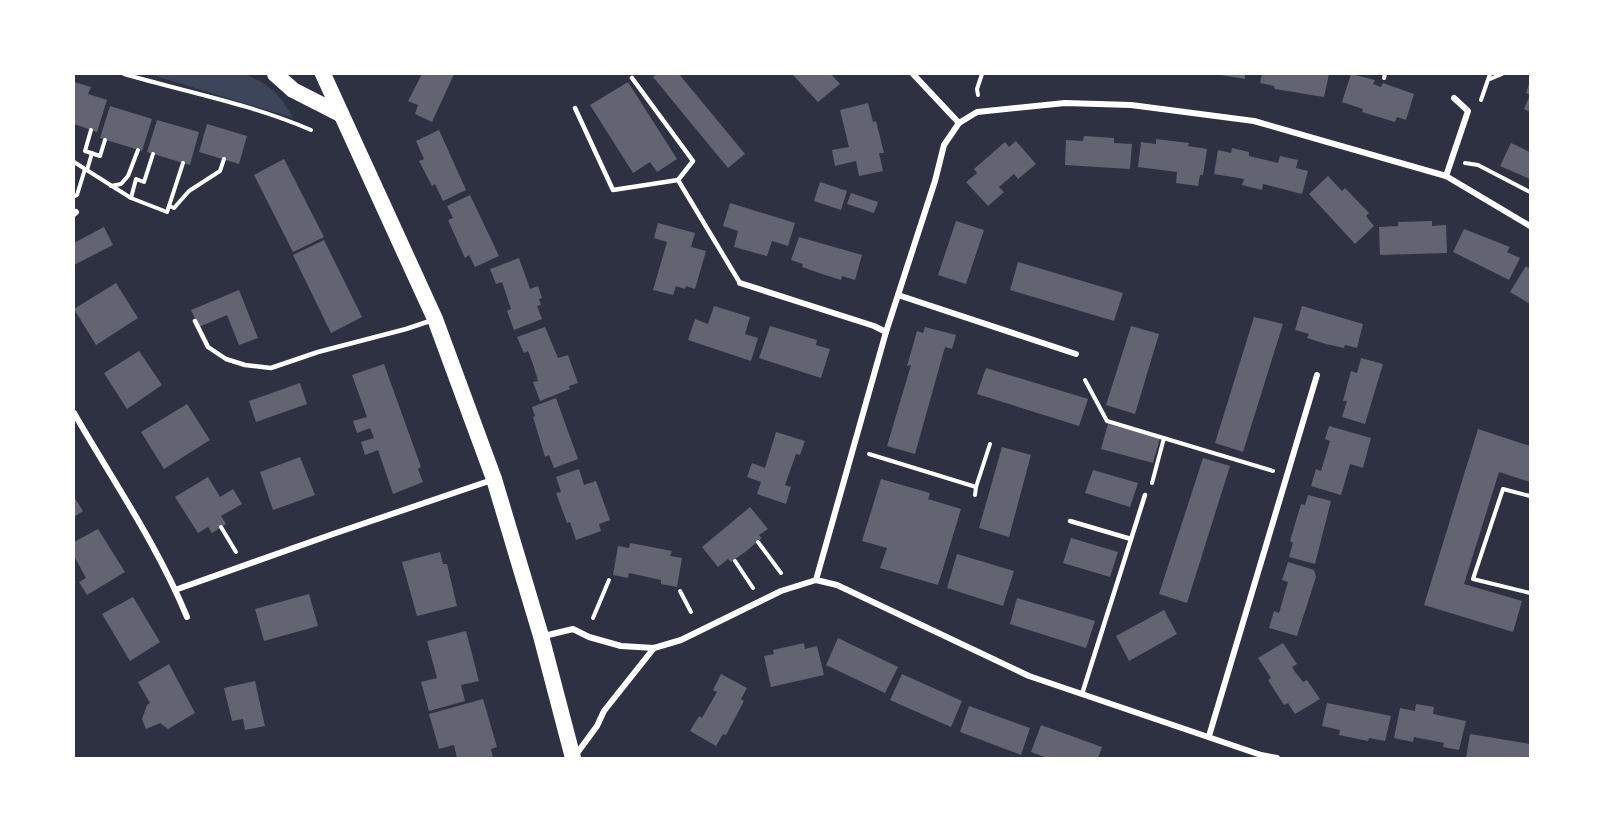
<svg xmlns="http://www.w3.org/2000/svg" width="1604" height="832" font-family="Overpass,sans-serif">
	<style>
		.green { fill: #3c4559 }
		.building { fill: #626471 }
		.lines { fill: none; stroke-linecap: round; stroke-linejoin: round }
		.path { stroke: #fff; stroke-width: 4 }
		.service { stroke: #fff; stroke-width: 4.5 }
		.minor { stroke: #fff; stroke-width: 6 }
		.trunk { stroke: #fff; stroke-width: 16 }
	</style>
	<rect width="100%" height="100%" fill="#2d3142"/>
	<path class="green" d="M149 74H245C271 86 279 93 293 118Z"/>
	<g class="building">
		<path d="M422 74H454L432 122 415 114 418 105 408 101Z"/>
		<path d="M657 74H679L745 154 728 168 653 77Z"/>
		<path d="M792 74H831L840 84 818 102Z"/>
		<path d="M1215 74H1245V79Z"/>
		<path d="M1262 74H1329L1324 97 1275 89 1274 86 1260 83Z"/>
		<path d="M1351 74 1375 80 1373 84 1381 87 1383 83 1414 94 1406 120 1397 117 1395 122 1362 112 1363 109 1342 102Z"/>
		<path d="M1530 81V112L1524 109 1530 95 1526 93Z"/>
		<path d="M74 82 91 87 88 94 107 100 97 132 74 124Z"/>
		<path d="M628 82 677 159 657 172 650 162 633 173 590 105Z"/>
		<path d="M868 103 873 122 876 121 884 153H879L883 171 859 176 856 161 835 166 832 150 849 147 840 110Z"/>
		<path d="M110 106 152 119 142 151 100 138Z"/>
		<path d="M157 120 199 132 190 165 147 152Z"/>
		<path d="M207 124 247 136 239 164 199 152Z"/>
		<path d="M439 130 466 190 443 201 435 184 432 186 419 161 424 159 416 141Z"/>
		<path d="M1084 136 1114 138V143L1132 144 1130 169 1065 165 1066 140 1083 141Z"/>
		<path d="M1156 139 1189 143 1188 146 1207 149 1203 175H1200L1198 186 1176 183 1177 172 1138 167 1141 142 1156 144Z"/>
		<path d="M1016 141 1036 164 1018 179 1014 174 999 187 1004 192 988 206 966 182 977 173 974 169 1005 142 1009 147Z"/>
		<path d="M1511 143 1530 152V179L1500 166Z"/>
		<path d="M1232 148 1249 152V156L1278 163 1280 156 1298 160 1296 168 1308 171 1302 194 1263 184 1262 190 1242 185 1244 179 1214 174 1218 150 1231 153Z"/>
		<path d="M284 159 324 237 293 252 254 175Z"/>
		<path d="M1328 176 1342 191 1345 188 1369 213 1366 216 1374 226 1355 244 1309 194Z"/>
		<path d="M820 182 847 191 841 210 814 201Z"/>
		<path d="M851 193 878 202 874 213 847 204Z"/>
		<path d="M470 195 499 256 475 267 469 255 465 258 448 220 453 218 447 206Z"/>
		<path d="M730 203 795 223 788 246 772 241 767 256 734 247 738 231 723 226Z"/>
		<path d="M956 221 984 230 966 284 938 275Z"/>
		<path d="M1432 221V226L1446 225 1447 253 1380 255 1379 227 1398 226V222Z"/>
		<path d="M658 223 695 233 691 247 706 251 695 289 686 286 685 289 676 286 673 295 653 290 667 242 654 238Z"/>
		<path d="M104 227 113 245 74 265V243Z"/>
		<path d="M1464 229 1510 247 1507 252 1520 258 1509 280 1453 252Z"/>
		<path d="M799 237 862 255 855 280 842 276 841 280 822 274 802 267 803 264 791 260Z"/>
		<path d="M324 240 362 317 331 333 293 255Z"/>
		<path d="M519 258 530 289 538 286 542 298 539 299 541 305 537 306 542 319 514 330 507 311 511 309 502 282 496 284 490 269Z"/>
		<path d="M1018 262 1123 293 1114 321 1010 290Z"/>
		<path d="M1526 266 1530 269V304L1510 292Z"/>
		<path d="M116 283 138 318 96 345 74 309Z"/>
		<path d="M239 290 258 338 239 345 227 315 199 327 191 310Z"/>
		<path d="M714 306 750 317 745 334 758 338 751 361 688 340 695 319 708 324Z"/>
		<path d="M1302 306 1363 324 1357 348 1345 345 1344 348 1326 344 1307 338 1309 334 1295 330Z"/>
		<path d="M1254 317 1283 324 1243 452 1215 443Z"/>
		<path d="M770 326 817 340 816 345 830 349 821 378 759 358Z"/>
		<path d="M1131 326 1159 334 1135 414 1106 405Z"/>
		<path d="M545 327 558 358 568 355 578 383 569 386 570 389 540 401 533 382 538 381 533 364 528 351 524 353 517 337Z"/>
		<path d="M925 327 956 335 952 349 945 347 915 454 887 446 911 365 907 366 917 331 923 333Z"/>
		<path d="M139 351 162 385 127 409 104 373Z"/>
		<path d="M1361 358 1383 364 1365 424 1342 417 1347 401H1343L1351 371 1357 373Z"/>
		<path d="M384 364 421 467 418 469 423 482 393 494 378 450 365 455 361 442 374 438 370 428 357 433 353 421 367 417 352 375Z"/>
		<path d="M986 368 1088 399 1079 426 977 394Z"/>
		<path d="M300 383 307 404 256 422 249 401Z"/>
		<path d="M556 398 578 459 554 468 549 455 545 457 533 417 535 416 532 407Z"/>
		<path d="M187 404 210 440 164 469 141 432Z"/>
		<path d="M1108 424 1160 438 1153 463 1101 449Z"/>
		<path d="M1329 426 1371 438 1363 468 1350 464 1341 495 1311 486 1316 469 1321 471 1330 441 1325 439Z"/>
		<path d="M1478 429 1530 446V482L1499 472 1464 584 1522 601 1513 632 1424 605Z"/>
		<path d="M776 432 805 441 800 455 796 454 785 485 791 487 786 504 757 494 761 482 747 477 752 463 765 468Z"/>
		<path d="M1002 447 1031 455 1009 537 979 528Z"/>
		<path d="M300 457 315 495 273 510 260 472Z"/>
		<path d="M1203 458 1230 466 1187 603 1159 594Z"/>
		<path d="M579 469 584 485 596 481 610 520 599 524 601 531 576 540 570 522 567 523 556 493 561 492 556 477Z"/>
		<path d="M1093 470 1138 483 1130 507 1085 493Z"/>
		<path d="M208 477 220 497 233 489 242 504 221 516 226 524 212 533 208 527 198 533 175 497Z"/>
		<path d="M881 479 930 493 928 499 961 509 938 585 880 568 887 548 862 541Z"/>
		<path d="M1308 495 1331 501 1315 564 1289 557 1293 543 1290 541 1301 504 1305 505Z"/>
		<path d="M74 497 83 511 74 517Z"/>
		<path d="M750 507 768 529 759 535 762 538 745 552 731 562 728 559 718 567 702 547Z"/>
		<path d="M98 529 125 572 87 595 79 582 86 578 74 556V542Z"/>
		<path d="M1071 538 1118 552 1110 577 1063 563Z"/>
		<path d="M630 543 672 551 670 556 682 558 677 587 661 584V580L629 573 628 578 613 575 618 546 629 548Z"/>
		<path d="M440 552 443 564H447L457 606 417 616 402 562Z"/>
		<path d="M957 554 1014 571 1003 606 947 588Z"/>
		<path d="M1288 562 1314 570 1316 577 1297 636 1269 628 1274 611 1279 613 1288 582 1282 580Z"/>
		<path d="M309 594 318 626 264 641 255 609Z"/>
		<path d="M133 597 160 642 130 661 102 614Z"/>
		<path d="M1017 598 1095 621 1086 648 1010 624Z"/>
		<path d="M1164 610 1177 634 1129 661 1116 636Z"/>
		<path d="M466 631 479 681 461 685 465 701 429 711 421 682 437 678 427 641Z"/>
		<path d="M838 638 898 667 885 693 826 665Z"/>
		<path d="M804 643 805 649 817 646 824 675 771 687 764 656 774 654 773 650Z"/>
		<path d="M1283 643 1297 664 1292 667 1296 673 1303 682 1307 680 1320 699 1295 714 1288 703 1284 705 1268 680 1271 678 1258 658Z"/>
		<path d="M169 664 195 713 168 729 160 723 146 729 142 719 147 705 150 703 138 682Z"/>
		<path d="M721 674 747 688 741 699 744 701 734 720 726 735 723 734 716 746 690 731 699 716 702 718 717 692 713 690Z"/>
		<path d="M902 674 962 701 951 727 890 700Z"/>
		<path d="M255 681 265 726 245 730 243 719 232 721 224 688Z"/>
		<path d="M483 699 497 747 491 749 493 758H457L454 745 439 749 429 714Z"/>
		<path d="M1327 703 1391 716 1385 741 1369 738 1368 741 1339 735 1340 730 1322 726Z"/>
		<path d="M1416 704 1434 707 1433 714 1466 721 1459 750 1443 747 1444 743 1414 737 1413 742 1394 738 1400 708 1415 711Z"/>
		<path d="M969 706 1030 728 1021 755 960 732Z"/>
		<path d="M1041 725 1102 747 1098 758H1047L1031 752Z"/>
		<path d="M1470 734 1530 744V758H1466Z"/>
	</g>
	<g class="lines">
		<g class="path">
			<path d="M124 74C186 92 251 104 311 130"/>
			<path d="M1384 78 1385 74"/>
			<path d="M1490 79 1502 74"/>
			<path d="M978 95 977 89 982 74"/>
			<path d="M1481 100 1490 74"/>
			<path d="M91 130 85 151 100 156 105 140"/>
			<path d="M74 162 131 198 167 212 169 206 174 208 189 191 220 171 224 159"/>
			<path d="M1465 163 1478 165 1530 192"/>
			<path d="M87 170 92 153"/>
			<path d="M111 186 121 184 128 176 138 150"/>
			<path d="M75 196 77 195 85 169"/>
			<path d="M131 198 136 179 144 182 153 154"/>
			<path d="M169 206 183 163"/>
			<path d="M1085 380 1107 421 1273 471"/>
			<path d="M869 454 976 487 990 444"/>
			<path d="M1152 483 1164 438"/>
			<path d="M975 495 976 487"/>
			<path d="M1530 496 1503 489 1473 579 1530 593"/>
			<path d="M221 527 236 552"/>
			<path d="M758 542 781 573"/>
			<path d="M735 561 753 588"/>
			<path d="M680 591 691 612"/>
			<path d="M593 618 609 580"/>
		</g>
		<g class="service">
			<path d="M632 78 693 161 678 180 740 283"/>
			<path d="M575 108 613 190 678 180"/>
			<path d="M195 321 208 347 226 359 245 365 271 368 318 352 406 329 433 320"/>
			<path d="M1070 521 1131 539"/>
			<path d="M1082 694 1145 495"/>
		</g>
		<g class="minor">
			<path d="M913 74 959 123"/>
			<path d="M1446 176 1468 111 1454 98"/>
			<path d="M74 214 76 212"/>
			<path d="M740 283 874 326 886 332"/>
			<path d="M898 295 1076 354"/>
			<path d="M74 413C113 481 157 544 187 617"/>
			<path d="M816 580 886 332 935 181 944 145 959 123 977 112 1065 103 1131 105 1254 121 1446 176 1530 226"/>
			<path d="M175 590 333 534 492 480"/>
			<path d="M544 636 573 629 589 637 621 646 654 648 681 640 781 591 816 580 837 585 1029 676 1261 755 1277 758"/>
			<path d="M1209 736 1317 375"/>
			<path d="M575 756 597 726 604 711 654 648"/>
		</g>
		<g class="trunk">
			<path d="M275 74 293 90 340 114"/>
			<path d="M323 74 435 319 494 479 541 636 573 758"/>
		</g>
	</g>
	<rect width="1604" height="832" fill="none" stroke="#ffffff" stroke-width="150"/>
</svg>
